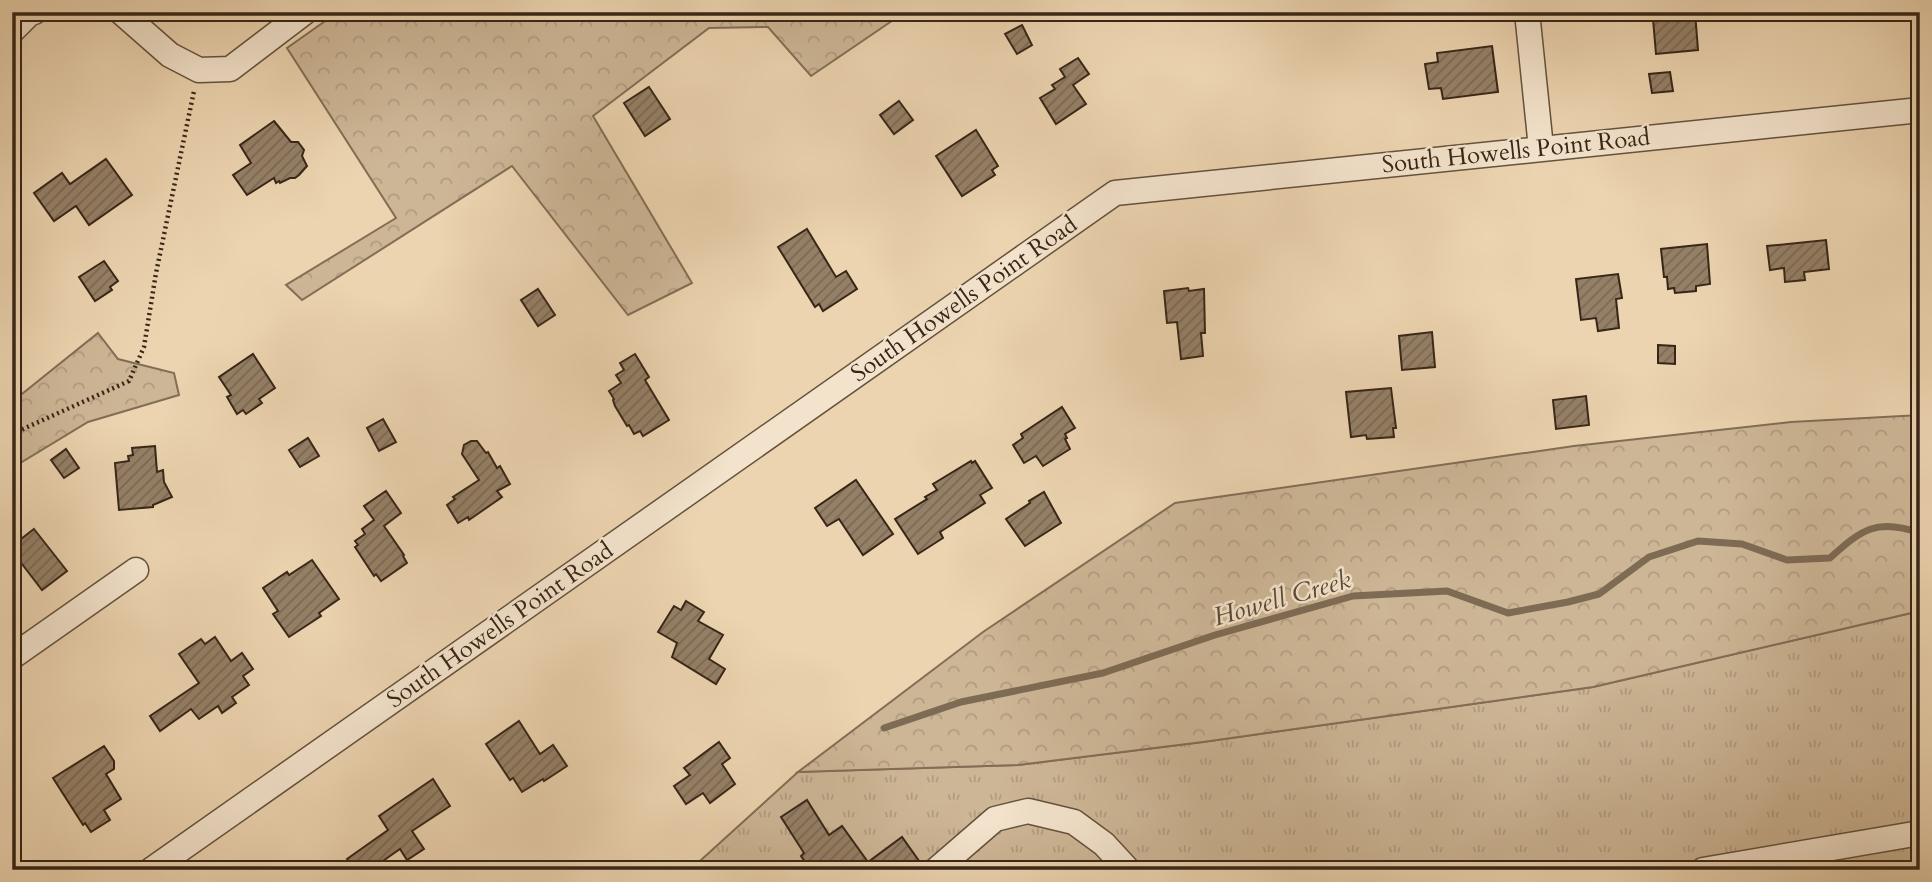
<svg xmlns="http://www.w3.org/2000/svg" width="1932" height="882" font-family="Cardo,serif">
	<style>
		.grass { fill: url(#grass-tufts); stroke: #826e56; stroke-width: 2 }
		.forest { fill: url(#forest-crowns); stroke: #826e56; stroke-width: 2 }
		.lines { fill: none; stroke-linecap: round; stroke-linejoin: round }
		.stream { stroke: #7e6b54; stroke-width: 7 }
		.building { fill: url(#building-hatch); stroke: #372617; stroke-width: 2 }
		.minor-casing { stroke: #64523d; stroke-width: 27 }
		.path { stroke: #372617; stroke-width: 4.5; stroke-dasharray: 2 3.5; stroke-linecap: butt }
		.minor { stroke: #f3e3cc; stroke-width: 24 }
		.labels { text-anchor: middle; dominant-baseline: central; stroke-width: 5; stroke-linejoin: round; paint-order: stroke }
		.street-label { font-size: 24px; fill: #372617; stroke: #f3e3cc }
		.water-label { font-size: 26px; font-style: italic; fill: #5b4835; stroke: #f3e3cc }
	</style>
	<defs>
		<pattern id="grass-tufts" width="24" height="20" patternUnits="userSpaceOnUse" patternTransform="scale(1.75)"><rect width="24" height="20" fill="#cdb696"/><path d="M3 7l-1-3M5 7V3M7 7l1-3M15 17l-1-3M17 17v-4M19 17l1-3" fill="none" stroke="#b19c81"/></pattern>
		<pattern id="forest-crowns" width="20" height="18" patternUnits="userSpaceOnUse" patternTransform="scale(1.75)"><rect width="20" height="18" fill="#cdb696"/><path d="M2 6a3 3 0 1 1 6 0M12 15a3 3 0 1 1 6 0" fill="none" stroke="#b19c81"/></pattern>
		<pattern id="building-hatch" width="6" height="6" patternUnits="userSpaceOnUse" patternTransform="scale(1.75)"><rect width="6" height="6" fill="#958067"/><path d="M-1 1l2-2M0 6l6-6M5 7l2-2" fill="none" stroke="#7a6954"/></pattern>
	</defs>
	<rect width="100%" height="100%" fill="#ecd4b0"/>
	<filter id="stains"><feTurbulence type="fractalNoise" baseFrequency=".00286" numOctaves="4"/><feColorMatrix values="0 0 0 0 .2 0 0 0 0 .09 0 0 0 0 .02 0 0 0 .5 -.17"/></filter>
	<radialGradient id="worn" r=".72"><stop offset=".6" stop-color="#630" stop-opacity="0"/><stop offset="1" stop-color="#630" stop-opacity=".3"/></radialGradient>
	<path class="grass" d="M1920 611V870H690L798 772 1018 765 1203 742 1593 687Z"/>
	<g class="forest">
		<path d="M338 12H905L811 76 768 27 709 28 593 116 692 283 628 315 512 166 302 300 286 285 396 218 287 48Z"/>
		<path d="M98 333 118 359 174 373 179 395 88 422 12 468V402Z"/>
		<path d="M1920 415V611L1593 687 1203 742 1018 765 798 772 983 632 1175 503 1574 446 1791 422Z"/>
	</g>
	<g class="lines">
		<path class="stream" d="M884 728 961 702 1103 673 1215 635 1353 596 1447 591 1508 613 1568 602 1599 594 1649 557 1698 541 1742 544 1787 560 1830 558C1862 529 1877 518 1920 533"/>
	</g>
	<g class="building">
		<path d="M1665 12H1695L1698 50 1656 54 1653 19 1665 18Z"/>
		<path d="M1022 25 1032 45 1017 54 1005 34Z"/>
		<path d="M1492 46 1498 92 1443 99 1441 88 1429 89 1425 64 1438 62 1437 53Z"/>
		<path d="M1078 58 1089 74 1073 85 1086 104 1056 124 1040 98 1055 89 1052 85 1065 77 1060 69Z"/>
		<path d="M1670 72 1673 91 1652 93 1649 74Z"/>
		<path d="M649 87 670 119 645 136 624 103Z"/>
		<path d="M899 101 913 120 894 134 880 115Z"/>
		<path d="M274 121 291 142H298L304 150 302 156 307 166 299 175 295 178H290L280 183 279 181 276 183 274 178 247 195 233 175 251 163 240 145Z"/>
		<path d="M976 130 998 166 992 170 995 175 962 196 936 156Z"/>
		<path d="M106 159 132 195 89 225 76 206 54 221 34 193 62 173 70 184Z"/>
		<path d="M807 229 836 277 846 271 857 289 823 311 819 304 815 307 778 247Z"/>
		<path d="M1826 240 1829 269 1804 272 1805 280 1785 282 1784 268 1770 270 1767 246Z"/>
		<path d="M1707 244 1710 284 1696 286V291L1675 293 1674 288 1668 289 1667 277H1664L1661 249Z"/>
		<path d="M104 261 118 281 110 287 112 290 95 301 79 277Z"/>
		<path d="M1618 274 1622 298 1616 299 1619 328 1598 331 1596 318 1581 320 1576 279Z"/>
		<path d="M1188 288 1189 291 1204 289 1205 333H1201L1203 356 1181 359 1177 322 1167 323 1164 291Z"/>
		<path d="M538 289 555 315 538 326 521 300Z"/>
		<path d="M1432 332 1435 367 1402 370 1399 336Z"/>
		<path d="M1658 345 1675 346V364L1658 363Z"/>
		<path d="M253 354 275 388 259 399 262 403 246 414 243 410 237 414 227 397 231 395 219 377Z"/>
		<path d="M635 354 649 377 645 380 669 420 643 436 640 431 634 434 629 425 627 426 615 406 613 400 614 399 609 391 621 383 616 375 624 370 620 363Z"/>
		<path d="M1391 388 1396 428H1393L1394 437 1367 439 1366 435 1351 437 1346 392Z"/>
		<path d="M1586 396 1589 425 1556 429 1553 400Z"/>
		<path d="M1062 407 1075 428 1065 434 1067 438 1065 439 1070 449 1043 466 1036 456 1024 463 1013 445 1023 438 1021 434Z"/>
		<path d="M383 419 396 442 379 451 367 428Z"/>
		<path d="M308 438 319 456 300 467 289 450Z"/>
		<path d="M471 441H477L486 453 488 452 497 468 500 466 510 484 497 491 502 497 469 520 468 517 458 523 447 505 455 499 453 497 479 480 462 454 464 445Z"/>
		<path d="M155 446 157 472 163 470 164 482 172 497 153 505V507L119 510 115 463 129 461 128 456 133 455 132 448Z"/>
		<path d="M66 449 79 468 64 478 51 460Z"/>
		<path d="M971 461 972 463 975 461 992 488 980 495 985 503 940 532 943 538 918 554 895 519 927 499 925 497 937 490 933 484Z"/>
		<path d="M856 480 893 534 863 555 839 519 827 526 815 508Z"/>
		<path d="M386 491 401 513 384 526 404 555 403 556 407 563 381 581 376 574 374 576 355 547 358 545 355 541 365 534 362 529 374 520 364 506Z"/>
		<path d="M1044 492 1061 523 1025 546 1006 519 1030 503 1029 501Z"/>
		<path d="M34 529 67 571 42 590 12 551V546Z"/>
		<path d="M312 560 339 599 319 613 321 616 289 637 273 614 278 611 263 588 287 572 289 575Z"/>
		<path d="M686 601 704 612 698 621 723 635 709 659 725 669 716 684 672 657 677 643 658 632 674 606 681 610Z"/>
		<path d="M215 637 231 661 242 653 253 669 243 676 249 685 232 697 236 703 222 713 218 706 199 719 191 709 160 731 150 716 199 683 179 654 201 639 205 644Z"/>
		<path d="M519 721 540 754 553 745 567 766 544 781 543 779 522 792 513 778 510 780 486 744Z"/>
		<path d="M719 742 730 758 722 764 735 784 710 803 703 793 686 804 674 786 690 775 684 768Z"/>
		<path d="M104 746 114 761V769L106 774 121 799 104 810 110 820 91 832 85 823 83 825 53 778Z"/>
		<path d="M433 779 450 806 412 831 424 849 407 860 400 849 370 870H355L347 859 388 830 379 816Z"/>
		<path d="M807 800 829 835 842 826 868 862 902 837 922 865V870H811L801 856 804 853 781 817Z"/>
	</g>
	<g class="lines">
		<defs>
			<g id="minor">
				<path d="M121 12 170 55 199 70 230 69 305 12"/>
				<path d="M1527 12 1541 148"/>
				<path d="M12 31 30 13 34 12"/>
				<path d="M12 657 136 570"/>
				<path d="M151 870 1115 193 1920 110"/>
				<path d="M936 870 995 819 1028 811 1074 822 1104 844 1128 870"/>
				<path d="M1703 870 1920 833"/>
			</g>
		</defs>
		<use href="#minor" class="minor-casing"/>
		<path class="path" d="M12 434 129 381 144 347 156 273 194 91"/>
		<use href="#minor" class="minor"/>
	</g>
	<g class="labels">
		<g class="street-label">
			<text transform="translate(1516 151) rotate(-6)">South Howells Point Road</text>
			<text transform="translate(964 299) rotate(-35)">South Howells Point Road</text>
			<text transform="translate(500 625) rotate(-35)">South Howells Point Road</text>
		</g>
		<g class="water-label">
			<text transform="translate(1282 598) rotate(-16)">Howell Creek</text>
		</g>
	</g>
	<rect width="1932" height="882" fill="none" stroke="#ecd4b0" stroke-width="42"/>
	<rect x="14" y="14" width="1904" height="854" fill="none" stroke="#372617" stroke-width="3.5"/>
	<rect x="21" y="21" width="1890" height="840" fill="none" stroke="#372617" stroke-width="2"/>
	<rect width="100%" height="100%" filter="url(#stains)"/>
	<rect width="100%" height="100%" fill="url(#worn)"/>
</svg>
